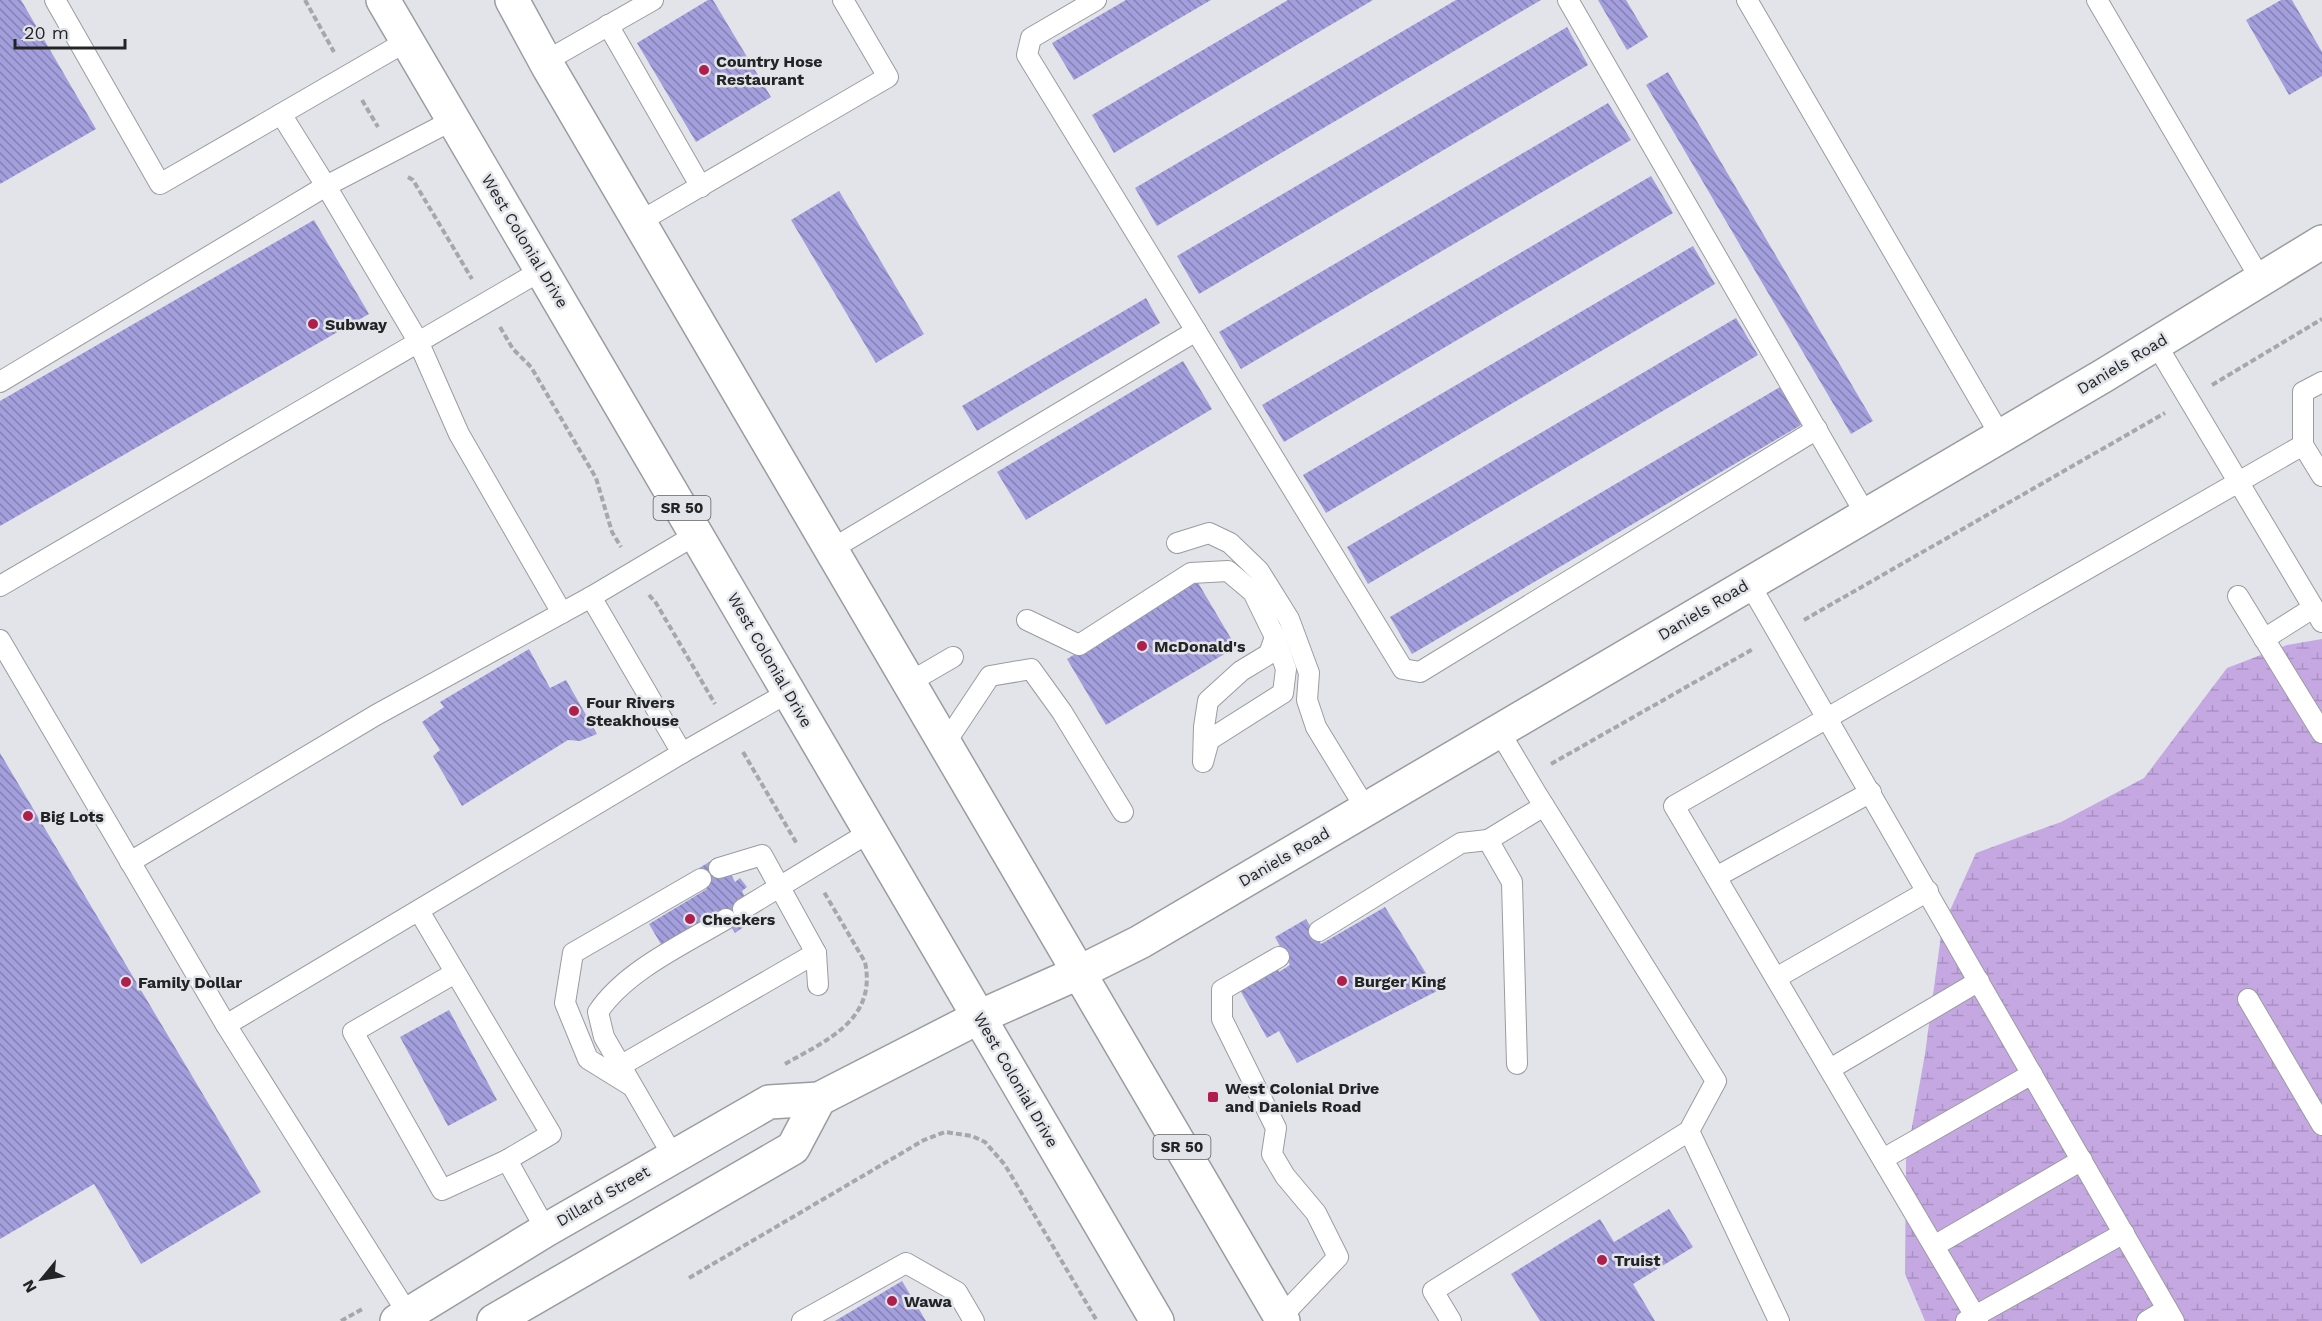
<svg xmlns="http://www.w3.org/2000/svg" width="2322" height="1321" font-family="'Work Sans',sans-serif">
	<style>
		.wetland { fill: url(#wetland-marsh) }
		.building { fill: url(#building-back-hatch) }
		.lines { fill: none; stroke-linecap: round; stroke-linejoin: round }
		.service-casing { stroke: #9a9ca0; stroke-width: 22 }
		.primary-casing { stroke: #9a9ca0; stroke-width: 36 }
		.trunk-casing { stroke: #9a9ca0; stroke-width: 36 }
		.path { stroke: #a5a7ab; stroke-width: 4; stroke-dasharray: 6 3; stroke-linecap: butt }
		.service { stroke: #fff; stroke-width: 20 }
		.primary { stroke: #fff; stroke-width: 33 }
		.trunk { stroke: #fff; stroke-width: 33 }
		.poi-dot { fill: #b01e4e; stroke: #e2e4e9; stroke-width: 2 }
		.labels { text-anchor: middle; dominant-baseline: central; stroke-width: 5; stroke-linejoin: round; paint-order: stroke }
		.shield { fill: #e2e4e9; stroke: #5c5e60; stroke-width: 1.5 }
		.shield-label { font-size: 15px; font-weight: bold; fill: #232426 }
		.poi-label { font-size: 16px; font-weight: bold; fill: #232426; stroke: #e2e4e9; text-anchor: start }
		.street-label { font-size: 16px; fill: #232426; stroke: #e2e4e9 }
	</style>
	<defs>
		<pattern id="wetland-marsh" width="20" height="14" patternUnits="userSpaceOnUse" patternTransform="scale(1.5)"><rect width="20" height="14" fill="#c5a8e2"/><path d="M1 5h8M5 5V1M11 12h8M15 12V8" fill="none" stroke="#a990c2"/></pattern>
		<pattern id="building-back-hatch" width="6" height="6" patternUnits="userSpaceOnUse" patternTransform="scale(1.5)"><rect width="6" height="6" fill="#a39fdd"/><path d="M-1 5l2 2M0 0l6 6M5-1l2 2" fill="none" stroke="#8481b3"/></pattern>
	</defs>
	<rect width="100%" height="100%" fill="#e2e4e9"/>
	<path class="wetland" d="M2322 639V1321H1925L1905 1274 1906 1160 1925 1054 1942 928 1976 853 2061 822 2144 778 2227 668 2287 645Z"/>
	<g class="building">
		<path d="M0 0H21L96 129 0 184Z"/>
		<path d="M708 0H713L771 97 696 142 637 43Z"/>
		<path d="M1126 0H1211L1074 80 1052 43Z"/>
		<path d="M1288 0H1373L1114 153 1092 115Z"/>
		<path d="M1456 0H1541L1157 226 1135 188Z"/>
		<path d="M1598 0H1626L1648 37 1627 50Z"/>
		<path d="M2281 0H2292L2322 52V76L2289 95 2246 20Z"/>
		<path d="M1567 27 1588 65 1199 294 1177 256Z"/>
		<path d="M1668 72 1873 421 1851 434 1646 85Z"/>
		<path d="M1608 103 1631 140 1241 369 1219 332Z"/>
		<path d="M1651 176 1673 213 1284 442 1262 405Z"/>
		<path d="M839 191 924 334 876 363 791 220Z"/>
		<path d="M314 220 369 314 0 526V401Z"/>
		<path d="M1693 246 1715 284 1326 513 1303 475Z"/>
		<path d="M1146 298 1160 323 977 431 962 406Z"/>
		<path d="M1736 318 1758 355 1368 584 1347 547Z"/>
		<path d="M1183 361 1212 409 1026 520 997 472Z"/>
		<path d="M1780 387 1801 425 1412 654 1390 617Z"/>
		<path d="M1197 581 1236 647 1106 725 1067 659Z"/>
		<path d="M529 649 550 688 566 680 597 734 580 741 568 740 462 806 433 756 440 750 422 722 444 707 440 702Z"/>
		<path d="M0 753 261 1192 141 1264 94 1184 0 1239Z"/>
		<path d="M714 859 724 876H732L735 882 740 878 747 887 742 891 745 897 739 903 751 922 735 933 721 911 662 946 649 924 707 889 696 870Z"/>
		<path d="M1385 907 1437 991 1297 1063 1279 1031 1267 1038 1240 990 1277 966 1279 972 1290 965 1275 937 1306 919 1321 944Z"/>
		<path d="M449 1010 497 1100 448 1126 400 1037Z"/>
		<path d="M1669 1209 1693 1247 1633 1284 1655 1321H1540L1511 1274 1600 1219 1614 1242Z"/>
		<path d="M902 1281 926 1321H835Z"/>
	</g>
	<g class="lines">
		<defs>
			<g id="service">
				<path d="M55 0 160 184 281 114"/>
				<path d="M1096 0 1031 38 1027 55 1403 669 1420 672 1817 429"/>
				<path d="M1568 0 1866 515"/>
				<path d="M1747 0 2000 435"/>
				<path d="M2097 0 2261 280"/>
				<path d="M608 25 701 187"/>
				<path d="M407 41 281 114 326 186 418 341 459 434 562 613"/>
				<path d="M546 61 653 0"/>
				<path d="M639 222 888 77 843 0"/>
				<path d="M2156 344 2322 622"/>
				<path d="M0 382 326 186 453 120"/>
				<path d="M2303 445 2322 476"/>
				<path d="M1177 543 1209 533 1230 543 1259 571 1289 619 1309 673 1307 700 1316 727 1366 809"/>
				<path d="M832 549 1196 331"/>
				<path d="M1749 583 2174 1321"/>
				<path d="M0 586 542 270"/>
				<path d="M2238 596 2322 733"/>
				<path d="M591 597 682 753"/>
				<path d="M1027 620 1079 645 1191 573 1228 571 1253 592 1275 637 1286 669 1283 693 1209 740 1203 762 1204 727 1208 701 1241 671 1269 654 1275 637"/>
				<path d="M2264 639 2313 608"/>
				<path d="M0 640 226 1025 408 1314"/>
				<path d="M910 682 953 657"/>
				<path d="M946 742 990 676 1031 669 1062 712 1123 812"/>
				<path d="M1488 840 1544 806"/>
				<path d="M130 862 376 715 591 597 697 534"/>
				<path d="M1716 877 1871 792"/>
				<path d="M743 909 870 832"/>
				<path d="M419 911 551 1134 507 1160 442 1190 353 1032 455 973"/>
				<path d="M1319 931 1461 843 1488 840 1512 882 1517 1064"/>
				<path d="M816 953 818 985"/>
				<path d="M1279 957 1222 990V1019L1276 1128 1272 1154 1285 1176 1316 1213 1338 1257 1281 1317"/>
				<path d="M1776 978 1928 891"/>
				<path d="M2248 999 2322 1125"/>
				<path d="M226 1025 682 753 789 692"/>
				<path d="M620 1066 816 953 762 855 719 868"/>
				<path d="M1830 1069 1979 981"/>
				<path d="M630 1085 588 1059 565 1003 573 953 701 879"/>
				<path d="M1689 1131 1779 1321"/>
				<path d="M673 1156 604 1037 598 1012C625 971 684 944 726 919"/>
				<path d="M1883 1159 2032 1074"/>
				<path d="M507 1160 546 1230"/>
				<path d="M1934 1246 2082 1160"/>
				<path d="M802 1321 906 1263 957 1292 974 1321"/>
				<path d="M1451 1321 1433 1291 1689 1131 1716 1081 1536 793 1499 731"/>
				<path d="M1966 1321 2124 1233"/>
				<path d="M1978 1321 1674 806 2303 445V392L2322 382"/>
				<path d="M2147 1321 2167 1309"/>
			</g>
			<g id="primary">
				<path d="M397 1321 546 1230 769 1102 819 1099 979 1017 1080 972 1140 942 2103 376 2322 242"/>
				<path d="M494 1321 793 1148 819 1099"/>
			</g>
			<g id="trunk">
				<path d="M383 0 1157 1321"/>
				<path d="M512 0 549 68 1283 1321"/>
			</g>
		</defs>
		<use href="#service" class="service-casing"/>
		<use href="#primary" class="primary-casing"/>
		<use href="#trunk" class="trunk-casing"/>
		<g class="path">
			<path d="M305 0 334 52"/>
			<path d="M362 100 378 127"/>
			<path d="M408 177 413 180 472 279"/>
			<path d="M500 327 513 349 531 367 596 478 612 532 621 547"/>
			<path d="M2212 385 2322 319"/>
			<path d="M649 595 656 603 715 704"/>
			<path d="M1804 620 2165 413"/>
			<path d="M743 752 797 844"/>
			<path d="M1551 764 1753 649"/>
			<path d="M785 1064C827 1040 877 1020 865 962L824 892"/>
			<path d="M689 1278 924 1140 945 1132 972 1136 985 1142 1005 1165 1097 1321"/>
			<path d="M341 1321 364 1308"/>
		</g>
		<use href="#service" class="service"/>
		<use href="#primary" class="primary"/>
		<use href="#trunk" class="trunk"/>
	</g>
	<g class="poi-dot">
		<circle cx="704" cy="70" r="6"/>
		<circle cx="313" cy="324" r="6"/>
		<circle cx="1142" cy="646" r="6"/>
		<circle cx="574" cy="711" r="6"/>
		<circle cx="28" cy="816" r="6"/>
		<circle cx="690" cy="919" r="6"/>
		<circle cx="1342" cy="981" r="6"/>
		<circle cx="126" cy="982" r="6"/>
		<rect x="1207" y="1091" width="12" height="12" rx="3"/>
		<circle cx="1602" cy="1260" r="6"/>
		<circle cx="892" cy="1301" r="6"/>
	</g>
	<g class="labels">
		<g class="shield">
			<rect x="653.5" y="496" width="57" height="24" rx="4.5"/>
			<rect x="1153.5" y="1135" width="57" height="24" rx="4.5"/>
		</g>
		<g class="shield-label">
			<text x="682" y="508">SR 50</text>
			<text x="1182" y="1147">SR 50</text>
		</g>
		<g class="poi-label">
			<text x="716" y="61">Country Hose<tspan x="716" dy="18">Restaurant</tspan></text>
			<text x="325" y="324">Subway</text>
			<text x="1154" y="646">McDonald's</text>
			<text x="586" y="702">Four Rivers<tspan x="586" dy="18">Steakhouse</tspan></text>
			<text x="40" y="816">Big Lots</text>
			<text x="702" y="919">Checkers</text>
			<text x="1354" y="981">Burger King</text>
			<text x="138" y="982">Family Dollar</text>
			<text x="1225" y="1088">West Colonial Drive<tspan x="1225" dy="18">and Daniels Road</tspan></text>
			<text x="1614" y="1260">Truist</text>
			<text x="904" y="1301">Wawa</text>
		</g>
		<g class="street-label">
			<text transform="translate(525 241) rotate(59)">West Colonial Drive</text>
			<text transform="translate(2122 364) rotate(-31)">Daniels Road</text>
			<text transform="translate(1703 610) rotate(-31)">Daniels Road</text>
			<text transform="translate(770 660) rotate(60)">West Colonial Drive</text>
			<text transform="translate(1284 857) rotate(-30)">Daniels Road</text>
			<text transform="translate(1016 1080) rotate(60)">West Colonial Drive</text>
			<text transform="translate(603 1196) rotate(-30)">Dillard Street</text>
		</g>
	</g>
	<g transform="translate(42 1279) rotate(240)" stroke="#e2e4e9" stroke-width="4.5" paint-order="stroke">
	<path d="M0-4.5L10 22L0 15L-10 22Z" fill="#232426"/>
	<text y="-9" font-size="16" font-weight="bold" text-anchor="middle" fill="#232426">N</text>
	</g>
	<path d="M15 39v9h110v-9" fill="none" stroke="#232426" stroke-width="3"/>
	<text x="24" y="39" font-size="18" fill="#232426" stroke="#e2e4e9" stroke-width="4.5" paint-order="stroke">20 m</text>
</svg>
